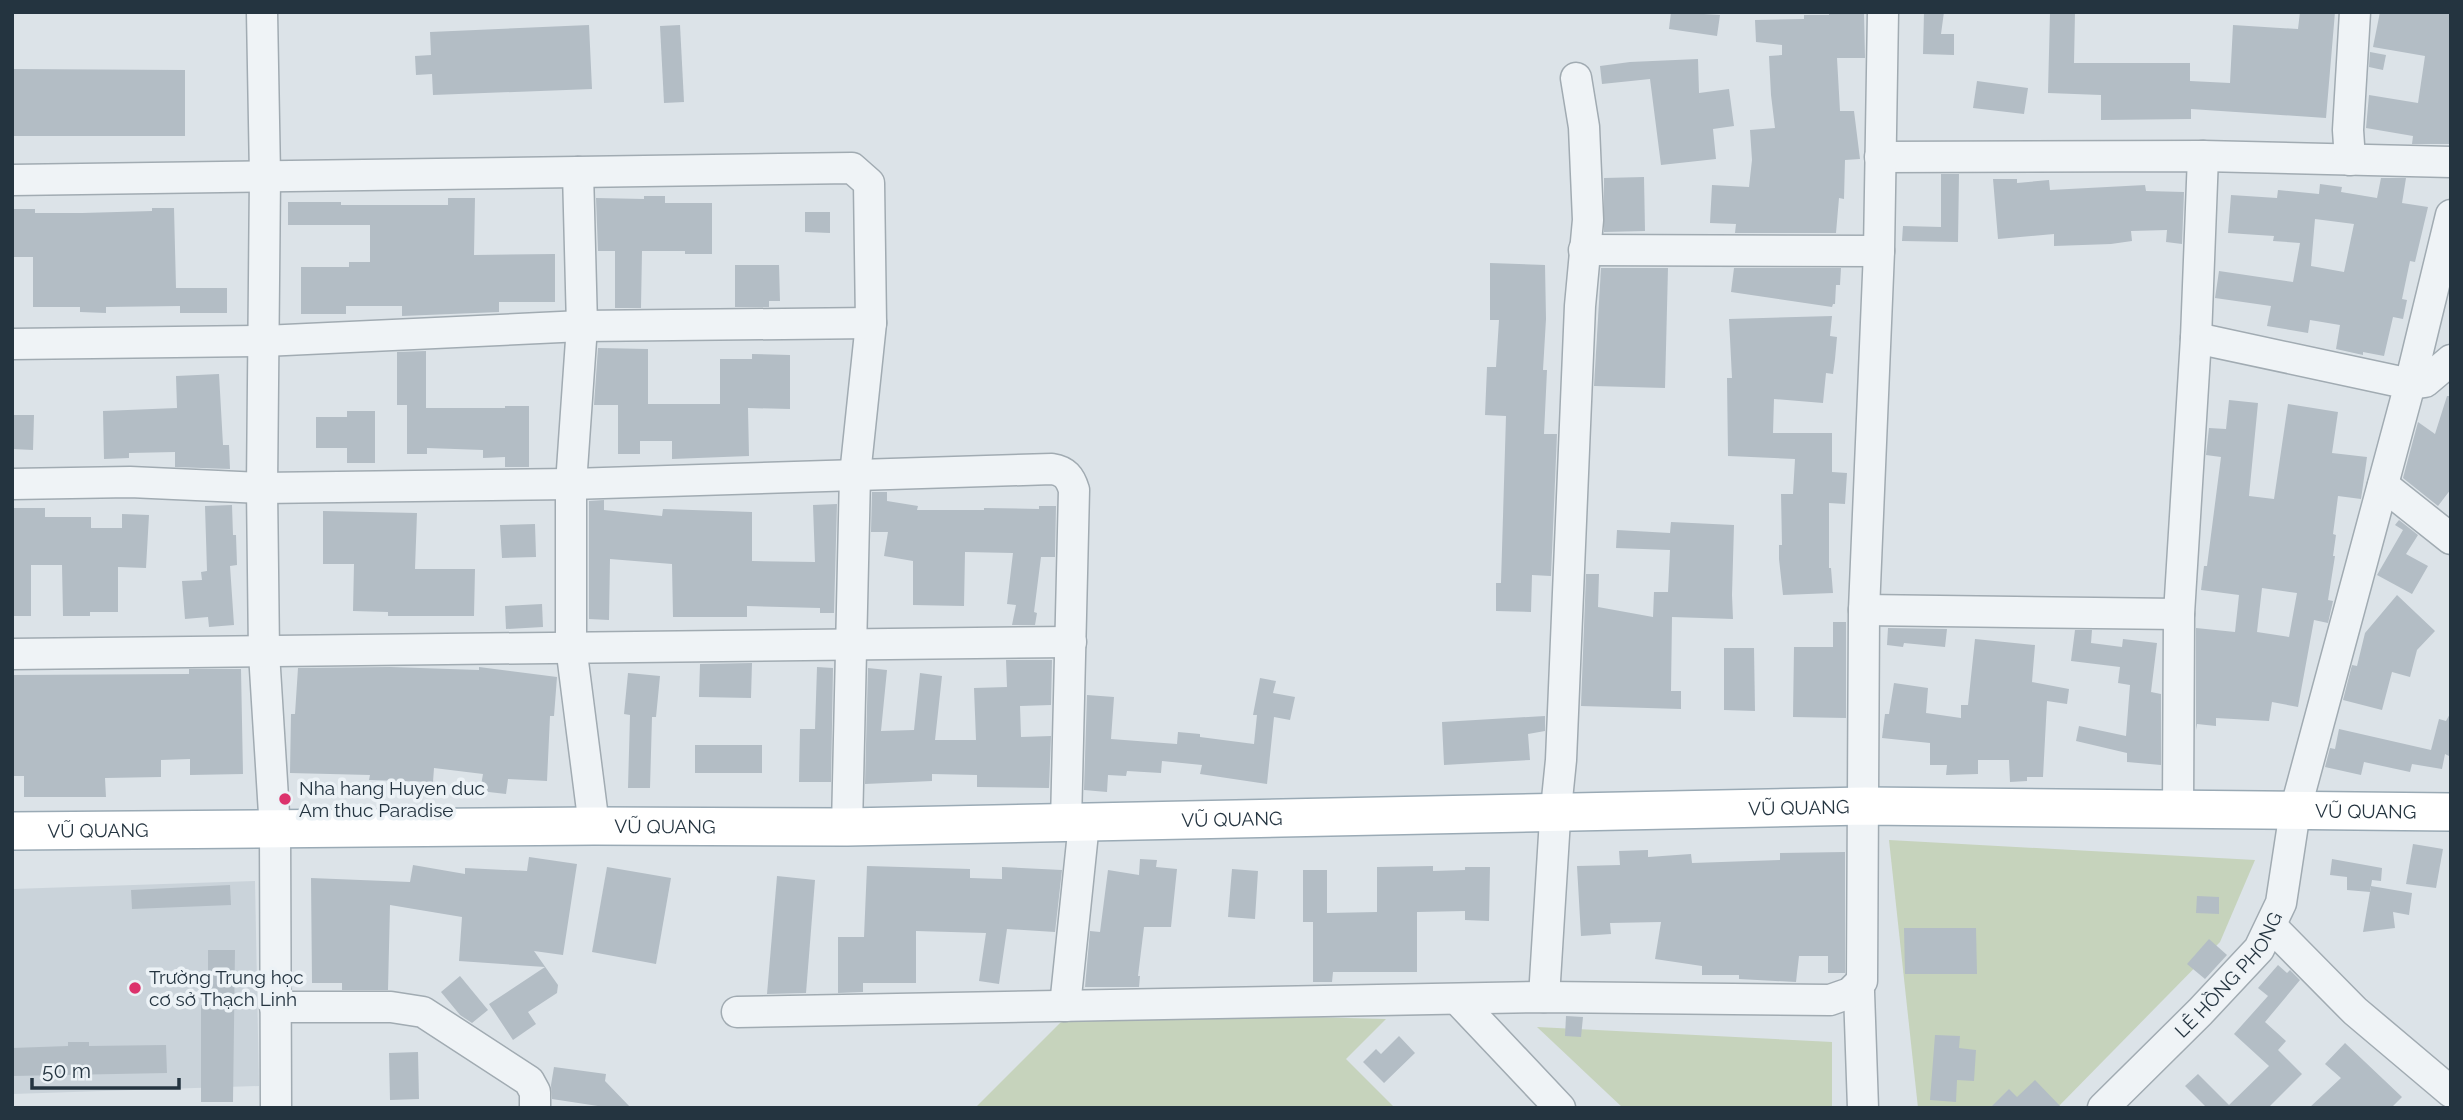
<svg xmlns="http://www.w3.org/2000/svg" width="2463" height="1120" font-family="Raleway,sans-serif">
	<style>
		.built { fill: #cad3da }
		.green { fill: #c6d3bc }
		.building { fill: #b3bdc5; fill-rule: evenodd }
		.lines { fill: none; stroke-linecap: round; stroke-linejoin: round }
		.minor-casing { stroke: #a1abb2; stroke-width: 33 }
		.major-casing { stroke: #9aaab5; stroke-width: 40 }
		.minor { stroke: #eff3f6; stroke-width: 30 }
		.major { stroke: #fff; stroke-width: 37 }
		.poi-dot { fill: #dc326c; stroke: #ecf2f6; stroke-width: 2.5 }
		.labels { text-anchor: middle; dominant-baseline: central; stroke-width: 7; stroke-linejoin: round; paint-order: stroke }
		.poi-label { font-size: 19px; fill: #243440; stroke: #ecf2f6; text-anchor: start }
		.street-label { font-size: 19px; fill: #243440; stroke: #ecf2f6 }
	</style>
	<rect width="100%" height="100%" fill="#dce3e8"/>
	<path class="built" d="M255 881 259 1086 12 1094V889Z"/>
	<g class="green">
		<path d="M1889 840 2255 860 2220 942 2057 1108H1918Z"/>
		<path d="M1072 1011 1386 1019 1346 1059 1395 1108H975Z"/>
		<path d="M1537 1027 1832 1042V1108H1623Z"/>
	</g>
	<g class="building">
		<path d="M1671 12 1720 15 1717 36 1669 29Z"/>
		<path d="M1829 12 1864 13 1865 58H1837L1840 111H1854L1860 159 1845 160 1844 199 1839 198 1836 233H1735L1736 224 1710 223 1712 185 1749 187 1752 160 1750 130 1775 128 1771 95 1769 56 1782 55V45L1756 42 1755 20 1804 19V15H1829Z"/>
		<path d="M1924 12H1944L1941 34H1954V55L1923 54Z"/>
		<path d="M2050 12H2075L2074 63H2190V81L2230 83 2233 25 2298 29 2300 12H2335L2326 118 2191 109V119L2101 120V95L2048 93Z"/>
		<path d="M2380 12H2451L2449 144H2412L2413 136 2366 128 2369 95 2418 103 2425 56 2373 47Z"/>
		<path d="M589 25 592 89 433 95 432 74 416 75 415 56 431 55 430 32Z"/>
		<path d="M680 25 684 102 664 103 660 26Z"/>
		<path d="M2370 52 2386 55 2383 70 2369 67Z"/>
		<path d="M1698 59 1699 93 1729 89 1734 126 1713 129 1716 159 1661 165 1650 79 1602 84 1600 66 1630 62Z"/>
		<path d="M12 69 185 70V136H12Z"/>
		<path d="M1977 81 2028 88 2024 114 1973 108Z"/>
		<path d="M1941 174H1959L1958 242 1902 241 1903 226 1941 227Z"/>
		<path d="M1644 177 1645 231 1604 232V178Z"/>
		<path d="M2381 178H2406L2402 203 2428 207 2415 262 2410 261 2402 299 2407 300 2403 319 2393 317 2384 356 2363 352V355L2336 349 2340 325 2310 320 2308 333 2267 326 2271 306 2215 298 2219 271 2293 282 2300 243 2273 241 2274 236 2228 233 2231 195 2277 198 2278 190 2319 194 2320 184 2342 187 2341 192 2377 198ZM2315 219 2354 224 2344 272 2311 266Z"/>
		<path d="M1993 179H2017V183L2049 180 2050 190 2145 185 2146 191 2184 192 2182 244 2166 242 2167 230 2131 231 2132 241 2111 244 2054 246V234L1998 239Z"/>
		<path d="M644 196H665V203H712V254H685V251H642L641 308H615V251H598L596 198 644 199Z"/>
		<path d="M448 198H475L474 255 555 254V302H499V312L402 316V306H346V314H301V267H349V262H370V225H288V202H341V205H448Z"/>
		<path d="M152 208H174L176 288H227V313H180V306L106 307V313L80 312V307H33V257H13V209H35V213H82L152 211Z"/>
		<path d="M805 212H830V233L805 232Z"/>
		<path d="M1490 263 1545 265 1546 319 1543 370H1547L1544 434H1557L1551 576 1532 575 1531 612 1496 611V583H1501L1506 416 1485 415 1487 367H1496L1499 320H1490Z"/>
		<path d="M735 265H779L780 301H769V307H735Z"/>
		<path d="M1601 268H1668L1665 388 1594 386Z"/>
		<path d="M1734 268H1841L1840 285H1836L1835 304H1833L1832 307 1731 292Z"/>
		<path d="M1832 316 1830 336 1837 337 1835 359 1833 374 1826 373 1823 403 1774 399 1773 433H1832V472L1847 473 1845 504 1829 503V568H1831L1833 593 1783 595 1779 559V545H1782L1781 494H1793L1795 459 1728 456 1727 378H1732L1729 319Z"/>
		<path d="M598 348 648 349V404H720V359H752V354L790 355V409L748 408 749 456 672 459V441H640V454H618V405H594Z"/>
		<path d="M426 351V408H505V406H529V467H505V457L483 458V450L427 448V454H407V405H397V352Z"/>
		<path d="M219 374 223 445H229L230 469 175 467V452L129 453V458L104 459 103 411 177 408 176 376Z"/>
		<path d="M2447 396H2451V489L2438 506 2403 478 2418 422 2435 434Z"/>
		<path d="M2229 400 2258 403 2249 496 2274 499 2288 404 2338 412 2332 453 2367 457 2361 499 2338 496 2333 534 2336 535 2333 556H2335L2328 600 2333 601 2328 623 2314 620 2298 707 2272 702 2269 721 2216 718V726L2197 724 2196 730V628L2235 632 2239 595 2201 590 2204 566H2207L2221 457 2206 455 2209 428 2226 429ZM2262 588 2297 593 2289 637 2257 632Z"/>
		<path d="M347 411H375V463H347V448H316V417H347Z"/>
		<path d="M12 415H34L33 450 12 449Z"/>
		<path d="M872 492H887V501L918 506 917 510H984V508L1039 509V506H1056L1055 557H1041L1034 612 1037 613 1035 625H1012L1016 605 1007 604 1013 553 965 552 964 606 913 605V561L884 556 888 532H871Z"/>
		<path d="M604 500V510L662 516 663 509 752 512V561L815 562 813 505 837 504 834 613H820V608L747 606V617H673L672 564 610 559 609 620 589 619V501Z"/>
		<path d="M232 505 233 535H236L237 565 230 566 234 625 209 627 208 617 185 619 182 581 202 580 201 572 207 571 205 506Z"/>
		<path d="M12 508H45V517H91V528H122V514L149 515 146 568 118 567V612H90V616H63L62 565H31V616H12Z"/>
		<path d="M323 511 417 513 415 569H475L474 616H388V612L353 611 354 564H323Z"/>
		<path d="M2399 520 2418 535 2406 554 2428 566 2412 594 2377 575 2403 530 2395 525Z"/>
		<path d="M1671 522 1734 525 1732 595 1733 619 1672 617 1671 691H1681V709L1581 706 1586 574H1599L1598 607 1653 617 1654 592H1668L1670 550 1616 548 1617 530 1670 533Z"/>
		<path d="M535 524 536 557 502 558 500 525Z"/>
		<path d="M2397 595 2435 631 2417 650 2410 677 2392 672 2382 710 2343 700 2352 665 2357 666 2365 633Z"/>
		<path d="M542 604 543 627 506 629 505 606Z"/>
		<path d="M1833 622H1846V718L1793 717 1794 647H1833Z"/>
		<path d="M1888 628 1947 629 1945 647 1904 643 1903 647 1887 645Z"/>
		<path d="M2075 630H2092L2091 643 2122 647 2123 639 2157 643 2151 692 2161 694V765L2127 762V753L2076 741 2079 726 2126 736 2130 685 2118 683 2120 667 2071 661Z"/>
		<path d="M1975 639 2035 645 2032 682 2069 689 2067 704 2047 701 2043 777H2027V781L2010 782 2009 760H1978V774L1946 775 1947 765H1930V743L1882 738 1885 714H1889L1894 683 1928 688 1926 713 1961 718V705H1968Z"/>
		<path d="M1724 648H1754L1755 711 1724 710Z"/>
		<path d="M1006 660H1052L1051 705 1020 706 1021 737 1051 736 1049 788 977 787V775L932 774V781L865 784 868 668 887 670 881 731 914 730 920 673 942 676 935 740H976L974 688 1007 687Z"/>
		<path d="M752 663 751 698 699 697 700 664Z"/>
		<path d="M390 667 479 670V667L557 677 554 716H550L547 781 508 779 506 794 480 791 483 774 434 768 433 782 369 780 370 775 290 773 291 714H295L298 668Z"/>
		<path d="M817 667 833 668 831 782H799L800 729H815Z"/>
		<path d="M189 669H241L243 774 190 775V759L161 760V777L105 778 106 797H24V776H12V675L189 674Z"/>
		<path d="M628 673 660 676 656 717H652L650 788H628L630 715 624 714Z"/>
		<path d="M1260 678 1276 681 1273 693 1295 697 1290 720 1274 717 1267 784 1200 774 1202 765 1162 761 1161 773 1127 771 1126 776 1108 775 1107 792 1084 790 1087 695 1114 697 1111 739 1177 744 1178 732 1200 734V737L1254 744 1257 715H1253Z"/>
		<path d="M2451 712V757L2445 754 2442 769 2412 764 2410 772 2364 762 2361 775 2325 767 2330 748 2335 749 2339 729 2431 750 2439 719 2446 721Z"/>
		<path d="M1545 716V731L1528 734 1530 760 1444 765 1442 722Z"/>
		<rect x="695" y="745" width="67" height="28"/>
		<path d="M2413 844 2443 849 2436 888 2406 884Z"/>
		<path d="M1648 850V857L1691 854 1692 863 1780 860V853L1845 852V973H1828V956H1799L1796 982 1739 979V975H1702V966L1655 959 1661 922 1610 923 1611 934 1581 936 1577 866 1620 865 1619 851Z"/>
		<path d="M529 857 577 864 563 955 534 951 558 985 557 993 528 1012 536 1024 513 1040 489 1004 545 967 459 961 462 917 390 905 388 990H342V983H312L311 878 410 882 413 865 465 874V868L527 871Z"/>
		<path d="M1140 859 1157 860 1156 867 1177 869 1171 927H1144L1138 976H1140L1139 987H1085L1090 931 1100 932 1108 870 1139 875Z"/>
		<path d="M2332 859 2382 868 2381 881 2372 880 2370 892 2347 890V877L2330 875Z"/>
		<path d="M867 866 970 869V878L1002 879V867L1062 870 1055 932 1007 929 999 984 979 981 986 933 916 931V983H863V992L838 993V937H864Z"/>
		<path d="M1433 866V871L1465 870V867H1490L1489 921 1465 920V911L1417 912V972H1333L1332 982H1313V922H1303V870H1327V913L1377 912V867Z"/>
		<path d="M607 867 671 878 656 964 592 952Z"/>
		<path d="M1232 869 1258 871 1255 919 1228 917Z"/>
		<path d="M777 876 815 880 806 993 767 994Z"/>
		<path d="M230 885 231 905 132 909 131 890Z"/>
		<path d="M2371 886 2412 893 2409 915 2393 912 2395 928 2363 932Z"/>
		<path d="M2197 896 2219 897V914L2196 913Z"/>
		<path d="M1904 928H1976L1977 974H1905Z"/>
		<path d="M2209 939 2227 955 2205 979 2187 964Z"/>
		<path d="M208 950H235L233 1102H201V1005H208Z"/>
		<path d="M2278 965 2287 973 2290 970 2300 980 2265 1022 2286 1041 2278 1050 2302 1074 2268 1108H2207L2185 1086 2198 1074 2229 1105 2269 1066 2234 1034 2268 996 2258 988Z"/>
		<path d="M460 976 488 1010 472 1023 460 1015 441 992Z"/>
		<path d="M1566 1016 1583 1017 1581 1037 1565 1036Z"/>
		<path d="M1935 1035 1960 1036 1959 1048 1976 1050 1974 1081 1957 1080 1956 1102 1930 1100Z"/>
		<path d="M1399 1036 1415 1053 1384 1083 1363 1062 1376 1049 1381 1054Z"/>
		<path d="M68 1042H89V1046L166 1045 167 1073 12 1076V1048L68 1046Z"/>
		<path d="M2345 1043 2402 1097 2391 1108H2309L2341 1078 2325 1064Z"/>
		<path d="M418 1052 419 1099 390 1100 389 1053Z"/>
		<path d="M554 1067 606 1074 605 1081 631 1108H611L552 1099 551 1085Z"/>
		<path d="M2035 1080 2062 1108H1990L2009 1089 2017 1097Z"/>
	</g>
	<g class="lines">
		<defs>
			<g id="minor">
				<path d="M262 12 265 176 262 488 264 653 275 830 276 1108"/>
				<path d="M1880 157 2203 156 2451 162"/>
				<path d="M2350 160 2348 130 2355 12"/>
				<path d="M578 172 582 326 571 484V646L594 826"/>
				<path d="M12 180 852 168 869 183 871 323 855 475 847 827"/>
				<path d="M1584 250 1879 251"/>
				<path d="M2196 338 2410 384 2425 382 2451 360"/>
				<path d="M12 344 264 341 582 326 871 323"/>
				<path d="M12 484 130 482 262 488 571 484 1052 469C1065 471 1070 477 1074 490L1066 823"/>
				<path d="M2383 485 2451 539"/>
				<path d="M1864 610 2179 614"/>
				<path d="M12 654 1071 642"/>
				<path d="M2178 808 2179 614 2196 338 2203 156"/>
				<path d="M2271 926 2355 1011 2451 1092"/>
				<path d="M1850 993 1859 992 1863 1108"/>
				<path d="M1544 997 1555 819 1561 760 1580 306 1588 220 1584 127 1576 78"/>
				<path d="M1458 1000 1560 1108"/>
				<path d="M1065 1006 1084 823"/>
				<path d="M275 1007H391L423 1012 529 1081 535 1092V1108"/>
				<path d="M737 1012 1544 997 1830 1000 1850 993 1862 981 1864 610 1879 251 1883 12"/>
				<path id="s1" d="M2103 1108 2200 1012 2259 949 2281 903 2295 811 2410 384 2451 215"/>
			</g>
			<g id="major">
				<path id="s2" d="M12 831 594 826 847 827 1865 806 2451 812"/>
			</g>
		</defs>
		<use href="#minor" class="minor-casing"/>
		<use href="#major" class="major-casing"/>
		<use href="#minor" class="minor"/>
		<use href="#major" class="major"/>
	</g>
	<g class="poi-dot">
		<circle cx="285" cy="799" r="7"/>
		<circle cx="135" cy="988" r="7"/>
	</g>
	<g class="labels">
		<g class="poi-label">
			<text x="299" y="788">Nha hang Huyen duc<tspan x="299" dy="22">Am thuc Paradise</tspan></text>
			<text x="149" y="977">Trường Trung học<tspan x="149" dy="22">cơ sở Thạch Linh</tspan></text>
		</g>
		<g class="street-label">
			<text stroke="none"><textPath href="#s2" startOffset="1787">VŨ QUANG</textPath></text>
			<text stroke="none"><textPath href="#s2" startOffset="2354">VŨ QUANG</textPath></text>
			<text stroke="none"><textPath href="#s2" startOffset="1220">VŨ QUANG</textPath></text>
			<text stroke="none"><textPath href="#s2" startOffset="653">VŨ QUANG</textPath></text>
			<text stroke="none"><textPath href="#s2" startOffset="86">VŨ QUANG</textPath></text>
			<text stroke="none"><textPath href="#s1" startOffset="184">LÊ HỒNG PHONG</textPath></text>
		</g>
	</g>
	<rect width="2463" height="1120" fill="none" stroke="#243440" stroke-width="28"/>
	<path d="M32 1078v10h147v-10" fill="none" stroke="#243440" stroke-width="3.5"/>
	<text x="42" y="1078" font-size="21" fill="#243440" stroke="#ecf2f6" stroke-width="5" paint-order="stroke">50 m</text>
</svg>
